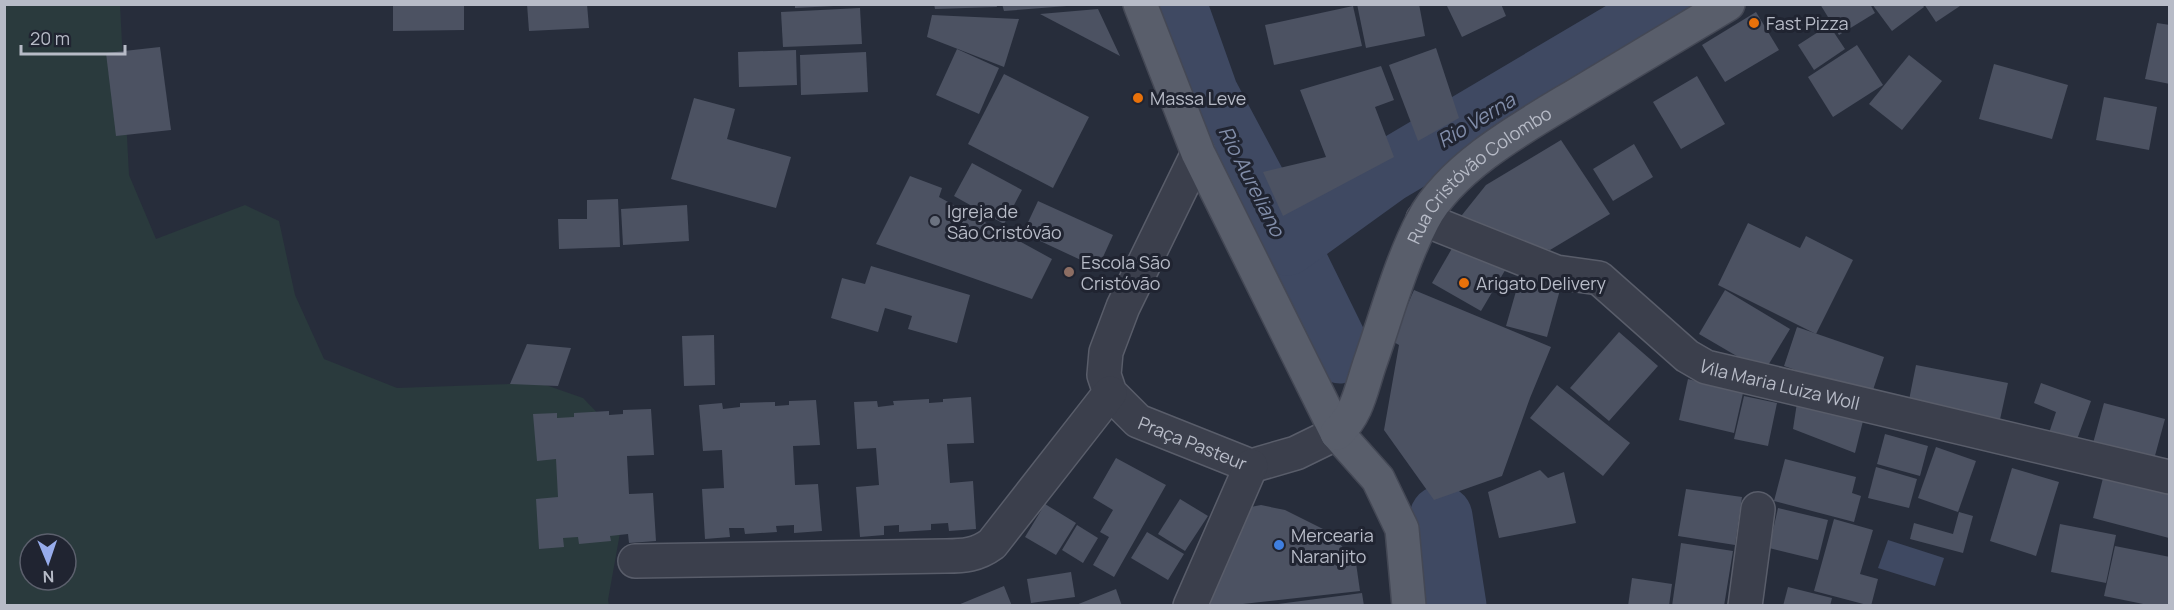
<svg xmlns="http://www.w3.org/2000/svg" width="2174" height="610" font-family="Manrope,sans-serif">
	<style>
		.green { fill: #2a3a3d; fill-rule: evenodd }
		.water { fill: #3f4962 }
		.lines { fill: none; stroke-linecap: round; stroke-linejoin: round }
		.river { stroke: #3f4962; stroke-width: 63 }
		.building { fill: #4c5262 }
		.minor-casing { stroke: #595d6a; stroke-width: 36 }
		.major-casing { stroke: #444855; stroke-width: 36 }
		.minor { stroke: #3b3f4c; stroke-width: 33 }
		.major { stroke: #595e6b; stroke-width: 33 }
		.food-dot { fill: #e8710a; stroke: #202431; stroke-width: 2 }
		.worship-dot { fill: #6b7280; stroke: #202431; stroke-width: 2 }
		.education-dot { fill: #8d6e63; stroke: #202431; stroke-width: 2 }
		.shop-dot { fill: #3f7fe0; stroke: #202431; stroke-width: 2 }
		.labels { text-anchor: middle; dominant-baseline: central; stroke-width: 6; stroke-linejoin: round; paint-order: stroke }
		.poi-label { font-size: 18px; fill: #b7bbc7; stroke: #202431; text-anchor: start }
		.street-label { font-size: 18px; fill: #b7bbc7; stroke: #202431 }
		.water-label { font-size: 20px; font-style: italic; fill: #828eaa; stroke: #202431 }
	</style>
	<rect width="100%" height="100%" fill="#272d3b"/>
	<path class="green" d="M4 5H120L129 175 156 239 245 205 279 221 295 295 324 359 397 388 540 383 583 398 615 431 625 505 608 600 609 605H5ZM30 544H66V580H30Z"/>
	<path class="water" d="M1888 540 1944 558 1935 586 1878 568Z"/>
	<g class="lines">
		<g class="river">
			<path d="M1175 4 1207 94 1287 244 1340 352"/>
			<path d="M1287 244 1387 172 1671 4"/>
			<path d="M1441 517 1455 606"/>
		</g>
	</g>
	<g class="building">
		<path d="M393 4H464V30L393 31Z"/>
		<path d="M527 4H587L589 28 529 31Z"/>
		<path d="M795 4H834V6L795 8Z"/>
		<path d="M934 4H996L997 7 935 9Z"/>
		<path d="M1002 4H1067V6L1004 11Z"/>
		<path d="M1357 4H1419L1425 36 1366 48Z"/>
		<path d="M1446 4H1501L1506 16 1462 37Z"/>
		<path d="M1820 4H1870L1875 13 1839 35Z"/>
		<path d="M1872 4H1922L1924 7 1892 31Z"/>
		<path d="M1924 4H1963L1936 22Z"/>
		<path d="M1353 6 1362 46 1274 65 1265 25Z"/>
		<path d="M860 8 862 44 783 47 781 12Z"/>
		<path d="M1098 9 1120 56 1040 14Z"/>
		<path d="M1756 12 1779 50 1725 82 1702 45Z"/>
		<path d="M932 15 1019 19 1004 67 927 37Z"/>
		<path d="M2157 23 2170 25V84L2145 79Z"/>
		<path d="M1829 25 1845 49 1814 70 1798 45Z"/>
		<path d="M1857 45 1883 85 1833 117 1808 77Z"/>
		<path d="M160 47 171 130 116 136 106 53Z"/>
		<path d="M1436 48 1459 118 1418 141 1389 65Z"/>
		<path d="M957 49 999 68 979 114 936 95Z"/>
		<path d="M796 50 797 85 739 87 738 52Z"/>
		<path d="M866 52 868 92 801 95 800 55Z"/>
		<path d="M1909 55 1942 81 1902 130 1869 104Z"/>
		<path d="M1994 64 2068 85 2052 139 1979 119Z"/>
		<path d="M1381 66 1394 100 1375 107 1394 157 1283 216 1263 172 1326 157 1300 90Z"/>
		<path d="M1004 74 1089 117 1053 188 968 144Z"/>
		<path d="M1697 76 1725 124 1681 149 1653 102Z"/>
		<path d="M2104 97 2157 107 2149 150 2096 140Z"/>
		<path d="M694 98 735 109 727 139 791 157 776 208 671 179Z"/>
		<path d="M1561 140 1610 214 1550 250 1463 229 1454 225 1486 185Z"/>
		<path d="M1634 144 1653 177 1613 201 1593 169Z"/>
		<path d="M972 163 1022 190 1004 224 954 196Z"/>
		<path d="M910 176 942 188 939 197 1052 259 1032 299 876 244Z"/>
		<path d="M618 199 620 247 559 249 558 219H587V200Z"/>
		<path d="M1038 201 1113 235 1098 268 1023 233Z"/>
		<path d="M687 205 689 241 623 245 621 209Z"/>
		<path d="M1748 223 1800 248 1806 236 1853 260 1816 334 1718 285Z"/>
		<path d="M1458 238 1507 267 1481 311 1432 283Z"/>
		<path d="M871 266 970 295 957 343 908 329 912 316 885 308 878 332 831 318 842 278 865 284Z"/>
		<path d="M1523 267 1563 279 1547 337 1506 326Z"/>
		<path d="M1414 290 1551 347 1530 398 1502 476 1434 500 1384 430 1399 345 1392 341Z"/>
		<path d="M1725 290 1790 329 1764 372 1699 334Z"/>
		<path d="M1797 327 1884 357 1871 396 1784 366Z"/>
		<path d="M1619 332 1658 366 1609 421 1570 388Z"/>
		<path d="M714 335 715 385 684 386 682 336Z"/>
		<path d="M527 344 571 348 558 386 510 384Z"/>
		<path d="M1916 365 2008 383 1999 424 1908 405Z"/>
		<path d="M1688 379 1743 393 1734 433 1679 420Z"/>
		<path d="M2041 383 2091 401 2075 445 2048 436 2056 412 2034 403Z"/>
		<path d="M1557 385 1630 443 1603 476 1530 418Z"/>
		<path d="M1744 396 1777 403 1768 446 1734 439Z"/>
		<path d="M1798 396 1864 417 1855 453 1793 429Z"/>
		<path d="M971 397 974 443 947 444 950 483 973 481 976 529 949 531 948 523 931 524V530L899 532V525L884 526V535L860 537 856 487 879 485 876 448 857 449 854 402 877 401 878 407 894 405 893 401 929 399V403L943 402V399Z"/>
		<path d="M816 400 820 445 793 446 795 485 818 484 822 531 794 533V525L776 526 777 532 745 534 744 528H729L730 537 705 539 702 489 724 488 722 450 703 451 699 405 722 403 723 409 740 407V403L775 402V406L789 405V401Z"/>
		<path d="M2104 403 2165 419 2153 463 2092 447Z"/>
		<path d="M651 409 654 455 627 456 629 494 653 493 656 541 629 543 628 534 610 536 611 541 579 544 578 537 563 538 564 547 539 549 536 499 558 497 556 459 537 461 533 414 557 413V418L574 417V413L609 411V415L623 414V410Z"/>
		<path d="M1885 434 1928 446 1920 476 1877 464Z"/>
		<path d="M1936 447 1976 461 1958 512 1918 498Z"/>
		<path d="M1116 458 1166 485 1114 577 1093 565 1109 537 1100 532 1113 510 1093 498Z"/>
		<path d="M1785 459 1856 477 1852 493 1861 496 1854 522 1774 501Z"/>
		<path d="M1876 467 1917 479 1909 508 1868 498Z"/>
		<path d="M2012 468 2059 482 2036 556 1990 541Z"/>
		<path d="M1540 470 1548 478 1564 472 1576 523 1499 538 1488 492Z"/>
		<path d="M2104 474 2170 491 2169 538 2093 518Z"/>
		<path d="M1686 489 1742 497 1735 545 1678 536Z"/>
		<path d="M1180 499 1208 516 1185 551 1158 534Z"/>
		<path d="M1045 504 1076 523 1056 555 1025 537Z"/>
		<path d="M1261 505 1285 510 1325 530 1340 544 1356 563 1360 591 1225 606H1206L1245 508Z"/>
		<path d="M1778 508 1828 520 1818 560 1769 548Z"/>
		<path d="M1959 512 1973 516 1963 553 1910 539 1914 523 1953 534Z"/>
		<path d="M1834 519 1873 530 1860 574 1878 579 1871 606 1814 591Z"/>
		<path d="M2060 524 2116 535 2106 583 2051 572Z"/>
		<path d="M1077 525 1098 538 1083 563 1062 550Z"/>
		<path d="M1147 532 1184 554 1168 580 1131 558Z"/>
		<path d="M1681 543 1733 551 1724 606H1672Z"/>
		<path d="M2115 546 2170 557V606H2153L2104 596Z"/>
		<path d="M1071 572 1075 597 1031 603 1027 579Z"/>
		<path d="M1632 578 1672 584 1669 606H1628Z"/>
		<path d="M1004 586 1012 606H958V605Z"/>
		<path d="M1788 587 1832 598 1830 606H1783Z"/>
		<path d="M1116 589 1122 606H1076V605Z"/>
		<path d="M1362 593 1364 606H1278V604Z"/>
	</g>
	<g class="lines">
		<defs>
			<g id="minor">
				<path id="s1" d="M1198 153 1123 307 1106 352 1104 375 1110 393 1138 421 1251 466 1296 453 1337 433"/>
				<path id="s2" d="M1423 219 1556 272 1599 278 1687 356 1706 367 2169 477"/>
				<path d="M635 561 946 556C964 556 977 555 992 544L1110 393"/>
				<path d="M1190 606 1251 466"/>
				<path d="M1745 606 1758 509"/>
			</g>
			<g id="major">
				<path d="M1140 4 1198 153 1337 433 1378 479 1402 529 1409 606"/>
				<path id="s3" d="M1337 433C1359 412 1361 388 1371 360 1387 314 1400 264 1423 220 1453 163 1534 121 1588 88 1634 60 1681 32 1728 4"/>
			</g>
		</defs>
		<use href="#minor" class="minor-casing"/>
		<use href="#major" class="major-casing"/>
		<use href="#minor" class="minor"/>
		<use href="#major" class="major"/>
	</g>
	<g class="food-dot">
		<circle cx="1754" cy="23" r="6"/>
		<circle cx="1138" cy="98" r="6"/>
		<circle cx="1464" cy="283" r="6"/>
	</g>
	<circle class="worship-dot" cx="935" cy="221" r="6"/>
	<circle class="education-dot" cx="1069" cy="272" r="6"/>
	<circle class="shop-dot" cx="1279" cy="545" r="6"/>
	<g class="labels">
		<g class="poi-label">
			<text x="1766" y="23">Fast Pizza</text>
			<text x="1150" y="98">Massa Leve</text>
			<text x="947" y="211">Igreja de<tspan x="947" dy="21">São Cristóvão</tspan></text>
			<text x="1081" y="262">Escola São<tspan x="1081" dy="21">Cristóvão</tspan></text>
			<text x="1476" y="283">Arigato Delivery</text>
			<text x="1291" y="535">Mercearia<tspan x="1291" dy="21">Naranjito</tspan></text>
		</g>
		<g class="street-label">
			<text stroke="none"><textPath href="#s3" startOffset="303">Rua Cristóvão Colombo</textPath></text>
			<text stroke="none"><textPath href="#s2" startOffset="402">Vila Maria Luiza Woll</textPath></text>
			<text stroke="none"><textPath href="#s1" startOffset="360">Praça Pasteur</textPath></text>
		</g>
		<g class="water-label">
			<text transform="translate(1476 120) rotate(-31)">Rio Verna</text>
			<text transform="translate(1252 181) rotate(63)">Rio Aureliano</text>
		</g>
	</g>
	<rect width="2174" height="610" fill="none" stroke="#b7bbc7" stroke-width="12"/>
	<g transform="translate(48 562) rotate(178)"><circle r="28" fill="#202431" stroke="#5c606d" stroke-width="1.5"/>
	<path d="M0-4.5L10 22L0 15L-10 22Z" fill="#97aceb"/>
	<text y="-9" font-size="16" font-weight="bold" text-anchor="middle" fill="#b7bbc7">N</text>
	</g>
	<path d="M21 45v9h104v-9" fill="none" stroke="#b7bbc7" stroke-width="3"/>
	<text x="30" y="45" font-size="18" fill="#b7bbc7" stroke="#202431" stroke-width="4.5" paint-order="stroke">20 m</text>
</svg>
